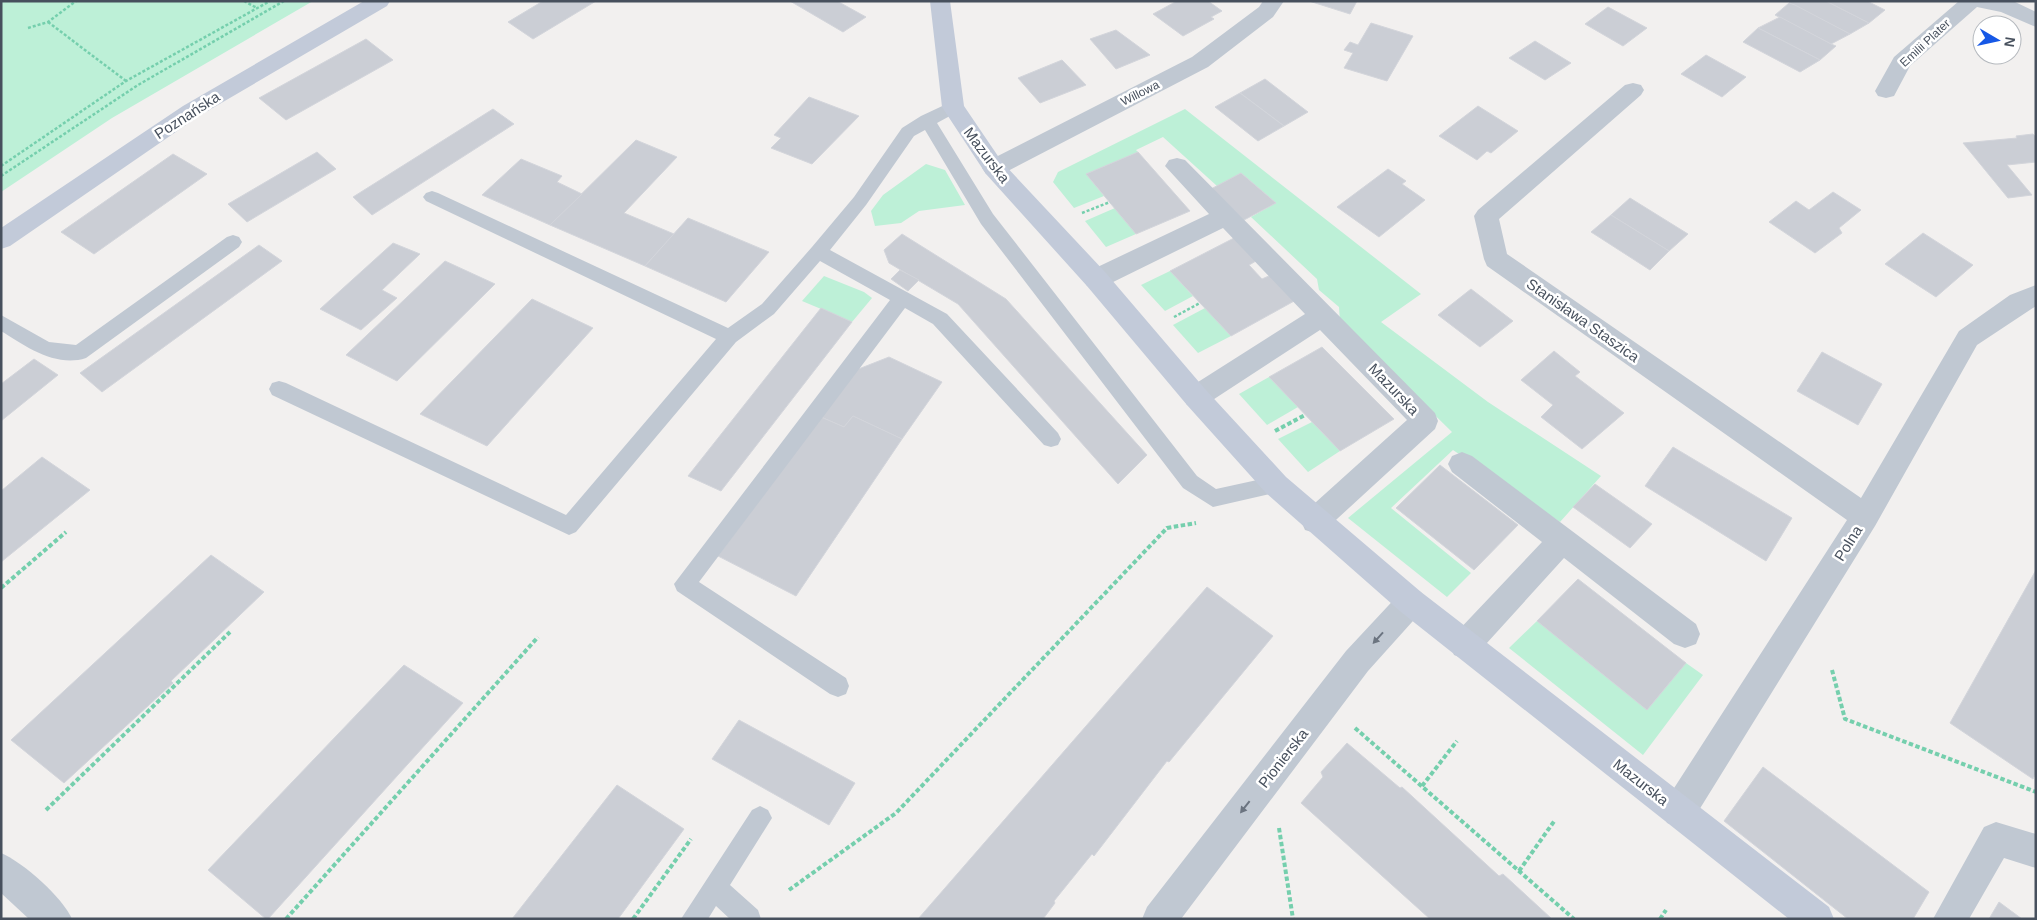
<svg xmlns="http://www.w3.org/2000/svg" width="2037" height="920" font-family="Helvetica,sans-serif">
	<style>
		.green { fill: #bdf0d7 }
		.building { fill: #cbced5; stroke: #d3d5db }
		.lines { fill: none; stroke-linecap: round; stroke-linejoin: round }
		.path-far1 { stroke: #75cfad; stroke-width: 2.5; stroke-dasharray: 3 2; stroke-linecap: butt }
		.path { stroke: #75cfad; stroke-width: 4; stroke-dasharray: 4.5 2.5; stroke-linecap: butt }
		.lane { fill: #c0c8d2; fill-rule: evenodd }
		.street { fill: #c0c8d2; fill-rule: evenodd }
		.secondary { fill: #c2cad9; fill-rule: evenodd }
		.oneway { fill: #6b7480 }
		.labels { text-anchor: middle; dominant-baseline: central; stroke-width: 5; stroke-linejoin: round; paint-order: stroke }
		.far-street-label { font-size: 12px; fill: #47505d; stroke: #fff }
		.street-label { font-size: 15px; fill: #47505d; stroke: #fff }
	</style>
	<rect width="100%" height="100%" fill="#f2f0ef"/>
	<g class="green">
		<path d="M1 1H313L112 118 1 192Z"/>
		<path d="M1185 109 1421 294 1381 322 1488 402 1601 476 1560 522 1453 450 1391 508 1471 573 1447 597 1348 518 1452 432 1340 322 1339 307 1319 290 1317 279 1251 217 1276 203 1241 173 1217 186 1163 137 1136 150 1138 152 1086 174 1104 196 1074 208 1053 182 1058 172Z"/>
		<path d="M926 164 945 170 965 205 919 211 901 223 875 226 871 211 883 195Z"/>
		<path d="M1115 208 1136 234 1106 247 1085 221Z"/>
		<path d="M1170 271 1193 296 1165 311 1141 285Z"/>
		<path d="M824 276 864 292 872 298 852 322 802 301Z"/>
		<path d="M1205 308 1231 336 1198 353 1173 325Z"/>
		<path d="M1269 377 1298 407 1267 425 1239 394Z"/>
		<path d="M1312 422 1340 451 1308 472 1278 439Z"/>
		<path d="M1537 621 1647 710 1686 663 1703 675 1643 755 1509 648Z"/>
	</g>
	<g class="building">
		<path d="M543 1H596L533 39 508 22Z"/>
		<path d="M790 1H837L866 17 843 32Z"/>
		<path d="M1177 1H1208L1222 11 1211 17 1214 19 1183 36 1153 14Z"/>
		<path d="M1309 1H1357L1350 14Z"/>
		<path d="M1792 1H1826L1869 23 1850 34 1789 3Z"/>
		<path d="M1826 1H1867L1885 10 1869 23Z"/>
		<path d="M1789 3 1795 5 1850 34 1831 44 1775 15Z"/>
		<path d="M1608 7 1647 28 1623 46 1585 24Z"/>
		<path d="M1780 17 1831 44 1836 46 1820 60 1758 28Z"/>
		<path d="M1371 23 1413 36 1387 81 1344 68 1353 53 1344 50 1350 42 1358 45Z"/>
		<path d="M1758 28 1764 31 1820 60 1800 72 1743 42Z"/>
		<path d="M1116 30 1150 55 1116 69 1090 39Z"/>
		<path d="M366 39 393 60 286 120 259 98Z"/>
		<path d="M1535 41 1571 63 1545 80 1509 58Z"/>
		<path d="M1706 55 1746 77 1722 97 1681 74Z"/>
		<path d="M1062 60 1086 85 1040 103 1018 78Z"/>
		<path d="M1265 79 1308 112 1284 126 1240 93Z"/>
		<path d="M1240 93 1284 126 1258 141 1215 107Z"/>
		<path d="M809 97 859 116 812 164 771 148 781 138 774 135Z"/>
		<path d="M1478 106 1518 131 1491 153 1487 151 1477 160 1439 136Z"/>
		<path d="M493 109 514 124 372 215 353 197Z"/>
		<path d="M2033 134 2036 137V162L2007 165 2032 195 2008 198 1963 143 2017 138 2016 136Z"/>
		<path d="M636 140 677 157 624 213 674 234 645 266 550 225Z"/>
		<path d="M317 152 336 169 247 222 228 204Z"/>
		<path d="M1138 152 1190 211 1136 234 1086 174Z"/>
		<path d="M173 154 207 174 94 254 61 232Z"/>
		<path d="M521 159 562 176 557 182 582 194 550 225 482 195Z"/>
		<path d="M1388 169 1406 181 1402 184 1425 200 1379 237 1337 207Z"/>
		<path d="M1241 173 1276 203 1244 220 1211 189Z"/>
		<path d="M1833 192 1861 210 1839 228 1842 233 1815 253 1769 222 1796 201 1809 210Z"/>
		<path d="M1630 198 1688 234 1669 251 1611 215Z"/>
		<path d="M1611 215 1669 251 1650 270 1591 232Z"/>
		<path d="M688 218 769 252 726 302 645 266Z"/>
		<path d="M1923 233 1973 265 1936 297 1885 264Z"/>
		<path d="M902 234 1006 299 1147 455 1118 484 958 304 889 263 884 250Z"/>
		<path d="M1234 238 1256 261 1249 265 1262 279 1271 275 1296 300 1231 336 1170 271Z"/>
		<path d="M393 243 420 254 382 290 397 298 361 330 320 309Z"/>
		<path d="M259 245 282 261 102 392 80 373Z"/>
		<path d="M445 261 495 284 397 381 346 355Z"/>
		<path d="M900 270 919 280 908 291 891 279Z"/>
		<path d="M1471 289 1513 321 1480 347 1438 315Z"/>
		<path d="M532 299 593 328 487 446 420 414Z"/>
		<path d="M821 308 852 322 721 491 688 476Z"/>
		<path d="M1322 347 1394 419 1340 451 1269 377Z"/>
		<path d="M1554 351 1580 372 1575 376 1624 413 1582 449 1541 417 1553 405 1521 380Z"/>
		<path d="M1822 352 1882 384 1858 425 1797 391Z"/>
		<path d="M889 357 942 382 902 439 853 416 844 427 821 417 856 370Z"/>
		<path d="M34 359 58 375 1 421V384Z"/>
		<path d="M853 416 902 439 796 596 718 556 821 417 844 427Z"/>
		<path d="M1673 447 1792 518 1766 561 1645 486Z"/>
		<path d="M42 457 90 490 1 562V491Z"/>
		<path d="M1440 465 1518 525 1474 570 1396 508Z"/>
		<path d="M1595 484 1652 524 1630 548 1573 507Z"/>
		<path d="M211 555 264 592 171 681 173 683 64 783 11 740Z"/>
		<path d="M2036 570V773L2033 779 1950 723Z"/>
		<path d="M1578 579 1686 663 1647 710 1537 621Z"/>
		<path d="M1207 587 1273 636 1169 762 1167 761 1094 856 1092 854 1054 901 1055 903 1043 919H918Z"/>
		<path d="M404 665 463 703 268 919H266L208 870Z"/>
		<path d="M739 720 855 783 829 825 712 759Z"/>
		<path d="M1347 743 1400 788 1402 787 1499 876 1503 874 1552 919H1430L1301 803 1323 777 1321 772Z"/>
		<path d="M1763 767 1929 892 1913 919H1848L1724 821Z"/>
		<path d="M617 785 684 829 618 919H512Z"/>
		<path d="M1999 902 2022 919H1989Z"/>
	</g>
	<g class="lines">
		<g class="path-far1">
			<path d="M244 1 257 8"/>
			<path d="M48 22 126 81"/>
			<path d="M28 28 48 22 76 1"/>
			<path d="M1 166 126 81 270 1"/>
			<path d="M1 176 138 85 284 1"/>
			<path d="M1082 213 1110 202"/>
			<path d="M1174 317 1200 303"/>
		</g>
		<g class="path">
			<path d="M1275 431 1305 415"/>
			<path d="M1 588 66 532"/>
			<path d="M1832 670 1845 719 2036 792"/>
			<path d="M1355 728 1574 919"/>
			<path d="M1422 786 1457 741"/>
			<path d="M46 810 230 632"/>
			<path d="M1279 828 1293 919"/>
			<path d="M1519 871 1555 820"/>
			<path d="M789 890 896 813 1167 528 1196 523"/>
			<path d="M286 919 538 637"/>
			<path d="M633 919 691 839"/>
			<path d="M1660 919 1666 910"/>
		</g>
		<g class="lane">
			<path d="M953 101 959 103 961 107 959 111 937 123 993 214 1197 476 1216 489 1276 476 1283 479 1286 485 1283 491 1213 507 1183 488 981 224 925 130 914 136 866 205 830 250 947 314 1058 433 1061 439 1058 445 1051 447 1044 445 933 324 905 308 699 582 846 678 849 686 846 694 838 697 830 694 677 591 674 584 890 300 820 261 774 314 736 342 576 532 569 535 272 395 269 389 272 383 279 381 286 383 566 515 716 339 426 201 423 197 426 193 432 191 438 193 728 328 762 304 812 247 854 197 902 128 921 116Z"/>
			<path d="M233 235 239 237 242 242 239 247 86 358C56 368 25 346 1 331V315L49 342 76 345 227 237Z"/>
			<path d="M760 806 768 810 772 818 730 885 758 910 761 919H730L716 906 708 919H681L752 810Z"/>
		</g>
		<g class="street">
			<path d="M1263 1H1284L1273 17 1208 67 1002 174 994 176 986 174 982 168 986 162 1192 57 1259 7Z"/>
			<path d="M1959 1H2013L2036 12V27L2001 12 1977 7 1910 66 1894 96 1886 98 1878 96 1875 91 1894 57Z"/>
			<path d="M1633 83 1641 85 1644 90 1641 95 1499 219 1507 254 1861 498 1959 331 2010 295 2036 285V306L1977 345 1875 526 1691 823 1679 827 1667 823 1663 811 1667 799 1847 520 1487 266 1484 259 1474 216 1478 210 1625 85Z"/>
			<path d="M1177 158 1185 160 1435 413 1438 421 1435 429 1325 530 1315 533 1305 530 1301 521 1305 512 1407 420 1320 330 1205 405 1196 408 1187 405 1183 397 1187 389 1305 314 1223 228 1105 286 1096 288 1087 286 1084 279 1087 272 1209 214 1165 166 1169 160Z"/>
			<path d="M1462 452 1472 456 1696 624 1700 634 1696 644 1685 648 1674 644 1564 558 1476 655 1465 659 1454 655 1450 645 1454 635 1542 542 1452 472 1448 464 1452 456Z"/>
			<path d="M1411 588 1421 592 1426 602 1421 612 1368 671 1181 919H1142L1147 907 1346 651 1401 592Z"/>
			<path d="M1996 822 2036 834V868L2004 858 1969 919H1933L1984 827Z"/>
			<path d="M1 853C23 862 63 898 72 919H29L1 893Z"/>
		</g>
		<g class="secondary">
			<path d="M364 1H390L387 6 199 116 10 246 1 249V228L183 106Z"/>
			<path d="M930 1H950L964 106 1002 162 1105 272 1205 389 1286 477 1421 592 1829 907 1834 919H1789L1401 612 1266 493 1187 405 1087 286 986 174 942 107Z"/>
		</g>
	</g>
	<defs><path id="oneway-solid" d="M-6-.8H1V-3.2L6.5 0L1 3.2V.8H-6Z" transform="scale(1.25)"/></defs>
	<g class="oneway">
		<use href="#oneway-solid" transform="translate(1378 638) rotate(132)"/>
		<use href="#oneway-solid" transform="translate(1245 807) rotate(128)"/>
	</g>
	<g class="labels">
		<g class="far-street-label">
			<text transform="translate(1925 43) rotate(-43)">Emilii Plater</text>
			<text transform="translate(1140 93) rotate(-27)">Willowa</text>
		</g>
		<g class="street-label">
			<text transform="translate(187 115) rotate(-33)">Poznańska</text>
			<text transform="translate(987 155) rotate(53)">Mazurska</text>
			<text transform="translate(1583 320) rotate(35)">Stanisława Staszica</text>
			<text transform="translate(1394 389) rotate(46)">Mazurska</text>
			<text transform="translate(1848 543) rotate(-58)">Polna</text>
			<text transform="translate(1283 758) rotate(-52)">Pionierska</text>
			<text transform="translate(1641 782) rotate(38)">Mazurska</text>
		</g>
	</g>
	<rect width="2037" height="920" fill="none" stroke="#47505d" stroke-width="5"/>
	<g transform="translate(1997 40) rotate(99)"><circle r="24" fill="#ffffff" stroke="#b5b9be"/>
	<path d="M0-4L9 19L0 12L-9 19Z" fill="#1658e6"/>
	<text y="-8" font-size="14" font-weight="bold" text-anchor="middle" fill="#47505d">N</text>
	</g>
</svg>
